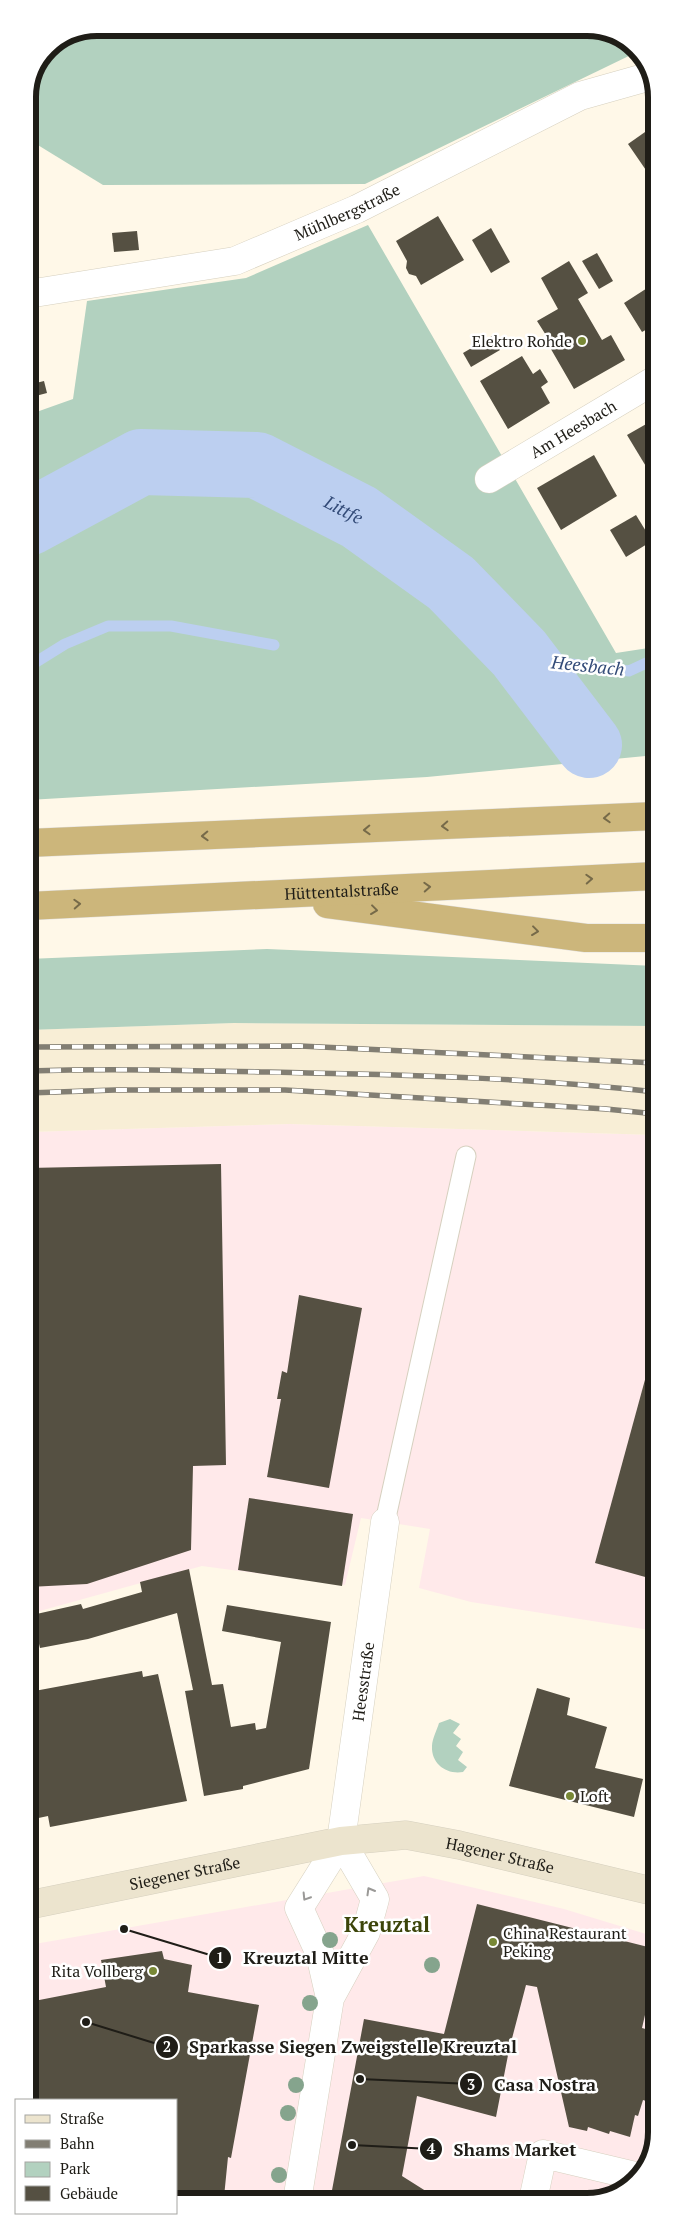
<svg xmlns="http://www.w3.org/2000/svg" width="684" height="2229" font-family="'PT Serif',serif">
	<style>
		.commercial { fill: #ffe9ea }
		.built { fill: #f8eed6 }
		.green { fill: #b2d1bf }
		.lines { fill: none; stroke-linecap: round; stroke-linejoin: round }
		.stream { stroke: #bccff0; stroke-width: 11 }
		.river { stroke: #bccff0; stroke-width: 66 }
		.building { fill: #555042 }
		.service-casing { stroke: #d6d0bf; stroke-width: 21 }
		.pedestrian-casing { stroke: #d6d0bf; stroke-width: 29 }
		.minor-casing { stroke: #d6d0bf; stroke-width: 29 }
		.secondary-casing { stroke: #d6d0bf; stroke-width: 29 }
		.trunk-casing { stroke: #e0dfdf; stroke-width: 29 }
		.service { stroke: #fff; stroke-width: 19 }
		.pedestrian { stroke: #fff; stroke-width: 28 }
		.minor { stroke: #fff; stroke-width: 28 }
		.secondary { stroke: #ece4ce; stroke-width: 28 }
		.trunk { stroke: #ccb67b; stroke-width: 28 }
		.rail-casing { stroke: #827e73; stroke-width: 5.5 }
		.rail { stroke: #fff; stroke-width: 4; stroke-dasharray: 11; stroke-linecap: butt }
		.tree { fill: #85a48d }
		.oneway { stroke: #766a49 }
		.oneway2 { stroke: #9a9997 }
		.poi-dot { fill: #788836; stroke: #fff; stroke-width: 2 }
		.labels { text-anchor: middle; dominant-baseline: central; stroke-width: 5; stroke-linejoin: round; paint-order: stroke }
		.street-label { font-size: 16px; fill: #1f1d17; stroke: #fff }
		.poi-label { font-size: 16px; fill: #1f1d17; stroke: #fff; text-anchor: end }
		.water-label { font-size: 18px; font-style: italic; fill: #334b78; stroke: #fff }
		.district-label { font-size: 21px; font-weight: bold; fill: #3c450a; stroke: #fff }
		.rim { fill: none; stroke: #1f1d17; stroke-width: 6 }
		.leader { fill: none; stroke: #1f1d17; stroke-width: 2 }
		.callout-dot { fill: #1f1d17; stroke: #fff; stroke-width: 2 }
		.mark-label { font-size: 15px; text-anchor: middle; font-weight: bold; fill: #fff }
		.callout-label { font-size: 18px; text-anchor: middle; font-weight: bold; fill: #1f1d17; stroke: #fff; stroke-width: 5; stroke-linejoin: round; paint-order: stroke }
	</style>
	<rect width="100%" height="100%" fill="#fff8e8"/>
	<g class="commercial">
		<path d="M290 1124 656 1135V1631L471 1602 419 1588 430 1529 361 1518 345 1585 202 1566 29 1614 28 1132Z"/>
		<path d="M424 1876 564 1909 656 1937V2132L639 2177 601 2200 176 2201V2100H29V1945Z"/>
	</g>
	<path class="built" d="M234 1023 656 1026V1135L290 1124 28 1132V1030Z"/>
	<g class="green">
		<path d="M97 28H595L633 45 637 52 365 184 103 185 28 139V97L48 48Z"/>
		<path d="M368 225 616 653 655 647 656 755 427 777 28 800V415L73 399 87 301 246 278Z"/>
		<path d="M267 949 656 966V1026L234 1023 28 1030V959Z"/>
		<path d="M450 1719 460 1724 453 1733 461 1739 456 1746 463 1752 458 1760 467 1767 463 1772C447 1775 431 1764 432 1746 432 1739 437 1730 439 1723Z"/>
	</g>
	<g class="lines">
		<g class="stream">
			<path d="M519 653 546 661 629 671 655 659"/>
			<path d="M28 667 65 644 108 626H171L274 645"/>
		</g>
		<path class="river" id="s1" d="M28 523 141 462 257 465 359 517 451 583 519 653 589 745"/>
	</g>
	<g class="building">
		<path d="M655 125V172L650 176 628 144Z"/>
		<path d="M438 216 464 260 421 285 416 276 409 274 406 268 407 261 396 241Z"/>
		<path d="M491 228 510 262 491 273 472 240Z"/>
		<path d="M137 231 139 250 114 252 112 233Z"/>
		<path d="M597 253 613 281 599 289 582 261Z"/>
		<path d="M569 261 588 293 578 299 602 340 611 335 625 360 574 389 548 344 551 343 537 321 558 309 541 278Z"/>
		<path d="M655 283V337L649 328 642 332 624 303Z"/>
		<path d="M492 336 500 350 471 367 463 353Z"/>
		<path d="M522 356 533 374 540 369 548 382 541 387 550 403 508 429 480 381Z"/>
		<path d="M44 381 47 393 28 398V385Z"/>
		<path d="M655 419V477L653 478 627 435Z"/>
		<path d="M594 455 617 496 561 530 537 488Z"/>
		<path d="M636 515 652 541 626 557 610 530Z"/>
		<path d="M221 1164 226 1465 193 1466 191 1550 87 1584 29 1587 28 1168Z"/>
		<path d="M299 1295 362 1308 329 1488 267 1477 281 1399H277L282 1371 287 1373Z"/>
		<path d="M655 1343H656V1580L595 1563Z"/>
		<path d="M249 1498 353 1514 342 1586 238 1570Z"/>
		<path d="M189 1569 212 1685 223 1684 231 1727 255 1723 256 1730 266 1728 281 1642 222 1631 227 1605 331 1622 309 1769 243 1786V1789L204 1796 185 1691 193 1690 177 1613 88 1639 40 1648 32 1615 81 1604 83 1609 142 1592 140 1582Z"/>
		<path d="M142 1671 143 1677 158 1674 187 1801 50 1827 48 1816 29 1820V1692Z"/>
		<path d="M537 1688 570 1698 567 1715 607 1727 595 1768 643 1779 634 1817 509 1786Z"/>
		<path d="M477 1904 656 1949V2018L645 2015 642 2028 656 2032V2071L653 2086 650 2085 646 2101 643 2100 638 2116 635 2115 630 2137 610 2131 609 2134 588 2127 587 2131 569 2127 537 1987 526 1985 509 2050 496 2117 417 2096 402 2176 440 2200 330 2201 364 2019 444 2034Z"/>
		<path d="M162 1951 164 1959 192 1965 188 1992 259 2005 231 2158 228 2157 224 2197 218 2198 219 2201H176V2100H29V2002L106 1987 101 1960Z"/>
	</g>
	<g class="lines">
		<defs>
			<path id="service" d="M385 1522 466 1156"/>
			<g id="pedestrian">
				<path d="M533 2200 543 2154 640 2177"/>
				<path d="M297 2201 330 1998 366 1932 375 1899 341 1841 299 1908 320 1954 330 1998"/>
			</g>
			<g id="minor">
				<path id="s2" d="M28 294 235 261 357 209 580 96 651 76"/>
				<path id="s3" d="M489 479 655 380"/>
				<path id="s4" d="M341 1841 385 1522"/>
			</g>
			<g id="secondary">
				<path id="s5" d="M29 1905 341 1841 406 1835 459 1845 656 1892"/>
			</g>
			<g id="trunk">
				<path d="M28 843 656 816"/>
				<path d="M327 904 586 938H656"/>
				<path id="s6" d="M28 906 656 876"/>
			</g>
		</defs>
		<use href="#service" class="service-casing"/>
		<use href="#pedestrian" class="pedestrian-casing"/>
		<use href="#minor" class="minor-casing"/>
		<use href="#secondary" class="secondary-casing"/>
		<use href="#trunk" class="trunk-casing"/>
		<use href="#service" class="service"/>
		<use href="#pedestrian" class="pedestrian"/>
		<use href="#minor" class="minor"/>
		<use href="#secondary" class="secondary"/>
		<use href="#trunk" class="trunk"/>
		<defs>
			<g id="rail">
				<path d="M28 1047 300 1046 656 1063"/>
				<path d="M28 1071C122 1068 215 1071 308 1073 424 1075 541 1079 656 1092"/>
				<path d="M28 1093 115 1090H285L606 1109 656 1114"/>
			</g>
		</defs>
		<use href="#rail" class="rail-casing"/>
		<use href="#rail" class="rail"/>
	</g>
	<g class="tree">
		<circle cx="330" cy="1940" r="8"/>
		<circle cx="432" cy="1965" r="8"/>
		<circle cx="310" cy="2003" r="8"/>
		<circle cx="296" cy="2085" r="8"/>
		<circle cx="288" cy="2113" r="8"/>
		<circle cx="279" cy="2175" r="8"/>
	</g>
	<defs><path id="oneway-chevron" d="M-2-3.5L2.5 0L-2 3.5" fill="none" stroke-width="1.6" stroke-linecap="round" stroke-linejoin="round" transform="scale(1.25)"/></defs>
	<g class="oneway">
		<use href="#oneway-chevron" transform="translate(607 818) rotate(177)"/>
		<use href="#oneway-chevron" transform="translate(445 826) rotate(177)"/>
		<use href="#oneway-chevron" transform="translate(367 830) rotate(178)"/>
		<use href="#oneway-chevron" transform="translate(205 836) rotate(178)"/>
		<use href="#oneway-chevron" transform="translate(589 879) rotate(-3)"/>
		<use href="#oneway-chevron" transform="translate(427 887) rotate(-3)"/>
		<use href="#oneway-chevron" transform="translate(77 904) rotate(-3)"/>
		<use href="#oneway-chevron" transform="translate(374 910) rotate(7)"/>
		<use href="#oneway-chevron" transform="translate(535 931) rotate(7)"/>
	</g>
	<g class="oneway2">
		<use href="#oneway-chevron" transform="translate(370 1891) rotate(-120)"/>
		<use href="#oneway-chevron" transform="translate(306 1897) rotate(122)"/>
	</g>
	<g class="poi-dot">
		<circle cx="582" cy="341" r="5"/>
		<circle cx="570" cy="1796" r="5"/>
		<circle cx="493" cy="1942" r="5"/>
		<circle cx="153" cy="1971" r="5"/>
	</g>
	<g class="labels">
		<g class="street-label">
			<text stroke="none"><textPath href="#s2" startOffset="332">Mühlbergstraße</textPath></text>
			<text stroke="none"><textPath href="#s3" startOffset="98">Am Heesbach</textPath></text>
			<text stroke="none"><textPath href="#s6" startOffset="314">Hüttentalstraße</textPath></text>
			<text stroke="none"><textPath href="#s4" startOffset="161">Heesstraße</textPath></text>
			<text stroke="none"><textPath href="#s5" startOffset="480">Hagener Straße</textPath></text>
			<text stroke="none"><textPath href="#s5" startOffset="159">Siegener Straße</textPath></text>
		</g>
		<g class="poi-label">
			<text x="572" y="341">Elektro Rohde</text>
			<text x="580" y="1796" text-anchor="start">Loft</text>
			<text x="503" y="1933" text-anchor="start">China Restaurant<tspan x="503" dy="18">Peking</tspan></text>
			<text x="143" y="1971">Rita Vollberg</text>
		</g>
		<g class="water-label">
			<text stroke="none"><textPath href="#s1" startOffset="342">Littfe</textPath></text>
			<text transform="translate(588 665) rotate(6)">Heesbach</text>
		</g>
		<g class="district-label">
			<text x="387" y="1924">Kreuztal</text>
		</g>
	</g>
	<path d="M0 0H684V2229H0ZM97 36H587A61 61 0 0 1 648 97V2132A61 61 0 0 1 587 2193H97A61 61 0 0 1 36 2132V97A61 61 0 0 1 97 36Z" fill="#fff" fill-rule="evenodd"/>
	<path class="rim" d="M97 36H587A61 61 0 0 1 648 97V2132A61 61 0 0 1 587 2193H97A61 61 0 0 1 36 2132V97A61 61 0 0 1 97 36Z"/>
	<path class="leader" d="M124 1929L220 1958M86 2022L167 2047M360 2079L471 2084M352 2145L431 2149"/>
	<g class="callout-dot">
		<circle cx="124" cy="1929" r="5"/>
		<circle cx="86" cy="2022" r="5"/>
		<circle cx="360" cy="2079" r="5"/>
		<circle cx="352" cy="2145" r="5"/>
		<circle cx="220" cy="1958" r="12"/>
		<circle cx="167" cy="2047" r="12"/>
		<circle cx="471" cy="2084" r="12"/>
		<circle cx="431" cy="2149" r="12"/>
	</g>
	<g class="mark-label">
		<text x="220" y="1963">1</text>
		<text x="167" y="2052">2</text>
		<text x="471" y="2090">3</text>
		<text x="431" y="2154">4</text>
	</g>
	<g class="callout-label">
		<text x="306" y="1964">Kreuztal Mitte</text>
		<text x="353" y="2053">Sparkasse Siegen Zweigstelle Kreuztal</text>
		<text x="545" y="2091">Casa Nostra</text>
		<text x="515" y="2156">Shams Market</text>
	</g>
	<rect x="15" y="2099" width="162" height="115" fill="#ffffff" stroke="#a5a5a2"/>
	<rect x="25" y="2115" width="25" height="8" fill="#ece4ce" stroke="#a5a5a2"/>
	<text x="60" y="2124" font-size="15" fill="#1f1d17">Straße</text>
	<rect x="25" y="2140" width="25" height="8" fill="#827e73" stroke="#a5a5a2"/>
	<text x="60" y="2149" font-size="15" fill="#1f1d17">Bahn</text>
	<rect x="25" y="2162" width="25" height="15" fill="#b2d1bf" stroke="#a5a5a2"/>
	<text x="60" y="2174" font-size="15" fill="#1f1d17">Park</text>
	<rect x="25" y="2186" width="25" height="15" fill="#555042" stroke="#a5a5a2"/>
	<text x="60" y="2199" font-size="15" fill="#1f1d17">Gebäude</text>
</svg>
